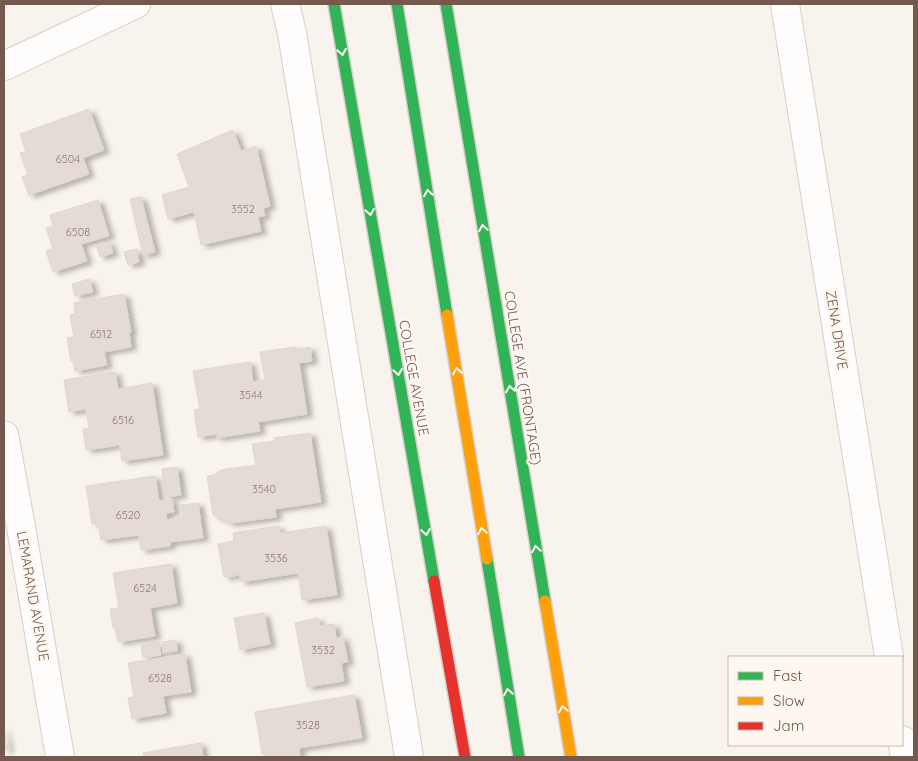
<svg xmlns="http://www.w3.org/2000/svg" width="918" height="761" font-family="Quicksand,sans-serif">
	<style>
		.building { fill: #e4dbd5; stroke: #e1d6cf; filter: url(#shadow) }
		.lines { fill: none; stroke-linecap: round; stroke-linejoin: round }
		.street-casing { stroke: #d6ceca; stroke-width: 30 }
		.fast-casing { stroke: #d7ceca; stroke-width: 14 }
		.slow-casing { stroke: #d7ceca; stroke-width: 14 }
		.jam-casing { stroke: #d7ceca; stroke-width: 14 }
		.street { stroke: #fefdfc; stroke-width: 28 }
		.fast { stroke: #30b455; stroke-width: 11 }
		.slow { stroke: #ff9f0a; stroke-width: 11 }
		.jam { stroke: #e5322d; stroke-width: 11 }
		.oneway { stroke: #fef7f0 }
		.labels { text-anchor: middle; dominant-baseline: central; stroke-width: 5; stroke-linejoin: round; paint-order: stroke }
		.number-label { font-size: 11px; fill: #927b72 }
		.street-label { font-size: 14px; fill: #75584e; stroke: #fef7f0 }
	</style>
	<defs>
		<filter id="shadow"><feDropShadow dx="5.5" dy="3" stdDeviation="2.5" flood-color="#0004"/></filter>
	</defs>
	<rect width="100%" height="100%" fill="#f8f3ed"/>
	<g class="building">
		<path d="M89 109 104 150 83 158 89 174 29 195 22 177 28 175 20 153 26 152 20 134Z"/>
		<path d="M233 130 241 151 256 146 270 206 263 208 265 216 258 217 261 231 201 245 194 212 168 219 162 195 189 187 177 154Z"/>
		<path d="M141 197 155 252 143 255 130 199Z"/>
		<path d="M98 200 109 236 81 244 87 261 53 272 46 251 53 249 46 228 53 226 50 215Z"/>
		<path d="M109 242 113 253 100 257 96 245Z"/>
		<path d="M137 249 139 262 128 265 124 252Z"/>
		<path d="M89 279 93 292 75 296 72 284Z"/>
		<path d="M124 294 131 332H129L131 347 104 352 107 365 75 371 73 361H71L67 338 74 337 70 315 75 314 74 303Z"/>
		<path d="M296 347 297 350 310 347 312 361 299 363 307 414 258 422 260 431 217 438V434L198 437 194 410 200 409 193 371 250 362 253 382 265 380 260 352Z"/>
		<path d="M115 372 118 389 152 383 163 455 122 461 120 445 86 450 83 429 89 428 86 409 69 412 64 380Z"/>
		<path d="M310 433 321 502 275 509 276 517 231 523 213 515 207 476 214 475 221 470 256 465 252 444 275 441 274 438Z"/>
		<path d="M177 467 181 495 165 497 162 469Z"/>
		<path d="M155 476 159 501 172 499 174 512 166 513 167 520 183 517 181 505 198 503 203 538 170 542V546L141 550 139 535 101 540 98 523 92 524 86 486Z"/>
		<path d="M279 526 280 533 326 526 337 595 302 600 298 573 241 582 240 575 224 577 218 544 234 541 233 533Z"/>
		<path d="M171 564 177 603 150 608 155 636 118 642 115 627 113 628 110 609 119 608 113 573Z"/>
		<path d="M264 613 270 644 240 650 234 618Z"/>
		<path d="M318 618 320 626 334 624 336 638 343 637 348 662 341 663 344 681 307 687 295 623Z"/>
		<path d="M176 640 177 651 163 653 162 642Z"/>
		<path d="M159 642 161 655 143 658 141 645Z"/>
		<path d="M185 654 191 692 163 696 166 713 132 719 128 698 134 697 128 663Z"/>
		<path d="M354 695 362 738 299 748 300 757H265V754H262L255 712Z"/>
		<path d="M4 727 8 750H4Z"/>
		<path d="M201 743 203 757H144L143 753Z"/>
	</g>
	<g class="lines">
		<defs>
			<g id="street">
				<path d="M285 4 292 33 409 757"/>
				<path d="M785 4 889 657"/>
				<path d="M4 66 136 4"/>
				<path d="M4 435 21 527 60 757"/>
				<path d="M902 740 905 757"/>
			</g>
			<g id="fast">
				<path d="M334 4 434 581"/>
				<path d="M397 4 447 315"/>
				<path d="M446 4 545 601"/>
				<path d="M487 559 519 757"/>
			</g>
			<g id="slow">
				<path d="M447 315 487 559"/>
				<path d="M545 601 571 757"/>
			</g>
			<path id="jam" d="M434 581 465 757"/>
		</defs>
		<use href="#street" class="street-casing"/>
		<use href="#fast" class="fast-casing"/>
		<use href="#slow" class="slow-casing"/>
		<use href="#jam" class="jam-casing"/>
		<use href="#street" class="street"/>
		<use href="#fast" class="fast"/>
		<use href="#slow" class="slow"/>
		<use href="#jam" class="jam"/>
	</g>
	<defs><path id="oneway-chevron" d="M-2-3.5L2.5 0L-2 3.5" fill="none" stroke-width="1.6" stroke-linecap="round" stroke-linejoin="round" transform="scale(1.25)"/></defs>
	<g class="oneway">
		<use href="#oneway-chevron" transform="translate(342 52) rotate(80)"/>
		<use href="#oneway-chevron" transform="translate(428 193) rotate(-99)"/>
		<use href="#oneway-chevron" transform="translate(370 212) rotate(80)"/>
		<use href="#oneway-chevron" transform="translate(483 228) rotate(-99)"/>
		<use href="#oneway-chevron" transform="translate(457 371) rotate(-99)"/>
		<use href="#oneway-chevron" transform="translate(398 372) rotate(80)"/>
		<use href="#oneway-chevron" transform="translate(510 389) rotate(-99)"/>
		<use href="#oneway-chevron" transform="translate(482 531) rotate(-99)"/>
		<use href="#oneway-chevron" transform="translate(426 532) rotate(80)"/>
		<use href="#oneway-chevron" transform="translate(536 549) rotate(-99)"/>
		<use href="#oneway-chevron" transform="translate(508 692) rotate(-99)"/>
		<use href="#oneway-chevron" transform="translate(563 709) rotate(-99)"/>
	</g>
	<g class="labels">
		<g class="number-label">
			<text x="68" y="159">6504</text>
			<text x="243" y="209">3552</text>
			<text x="78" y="232">6508</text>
			<text x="101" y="334">6512</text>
			<text x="251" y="395">3544</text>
			<text x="123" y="420">6516</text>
			<text x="264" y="489">3540</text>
			<text x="128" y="515">6520</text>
			<text x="276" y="558">3536</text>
			<text x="145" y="588">6524</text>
			<text x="323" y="650">3532</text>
			<text x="160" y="678">6528</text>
			<text x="308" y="725">3528</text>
		</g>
		<g class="street-label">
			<text transform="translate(837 330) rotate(81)">ZENA DRIVE</text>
			<text transform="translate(414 378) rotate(80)">COLLEGE AVENUE</text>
			<text transform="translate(523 378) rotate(81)">COLLEGE AVE (FRONTAGE)</text>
			<text transform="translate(33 596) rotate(80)">LEMARAND AVENUE</text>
		</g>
	</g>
	<rect width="918" height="761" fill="none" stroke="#75584e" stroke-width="10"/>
	<rect x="728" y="656" width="175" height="90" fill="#fef7f0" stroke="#c7b7af"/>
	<rect x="738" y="672" width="25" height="8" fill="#30b455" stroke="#c7b7af"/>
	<text x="773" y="681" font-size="15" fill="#75584e">Fast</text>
	<rect x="738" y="697" width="25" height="8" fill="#ff9f0a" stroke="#c7b7af"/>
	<text x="773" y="706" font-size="15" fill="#75584e">Slow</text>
	<rect x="738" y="722" width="25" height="8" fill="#e5322d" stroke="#c7b7af"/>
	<text x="773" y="731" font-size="15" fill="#75584e">Jam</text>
</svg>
